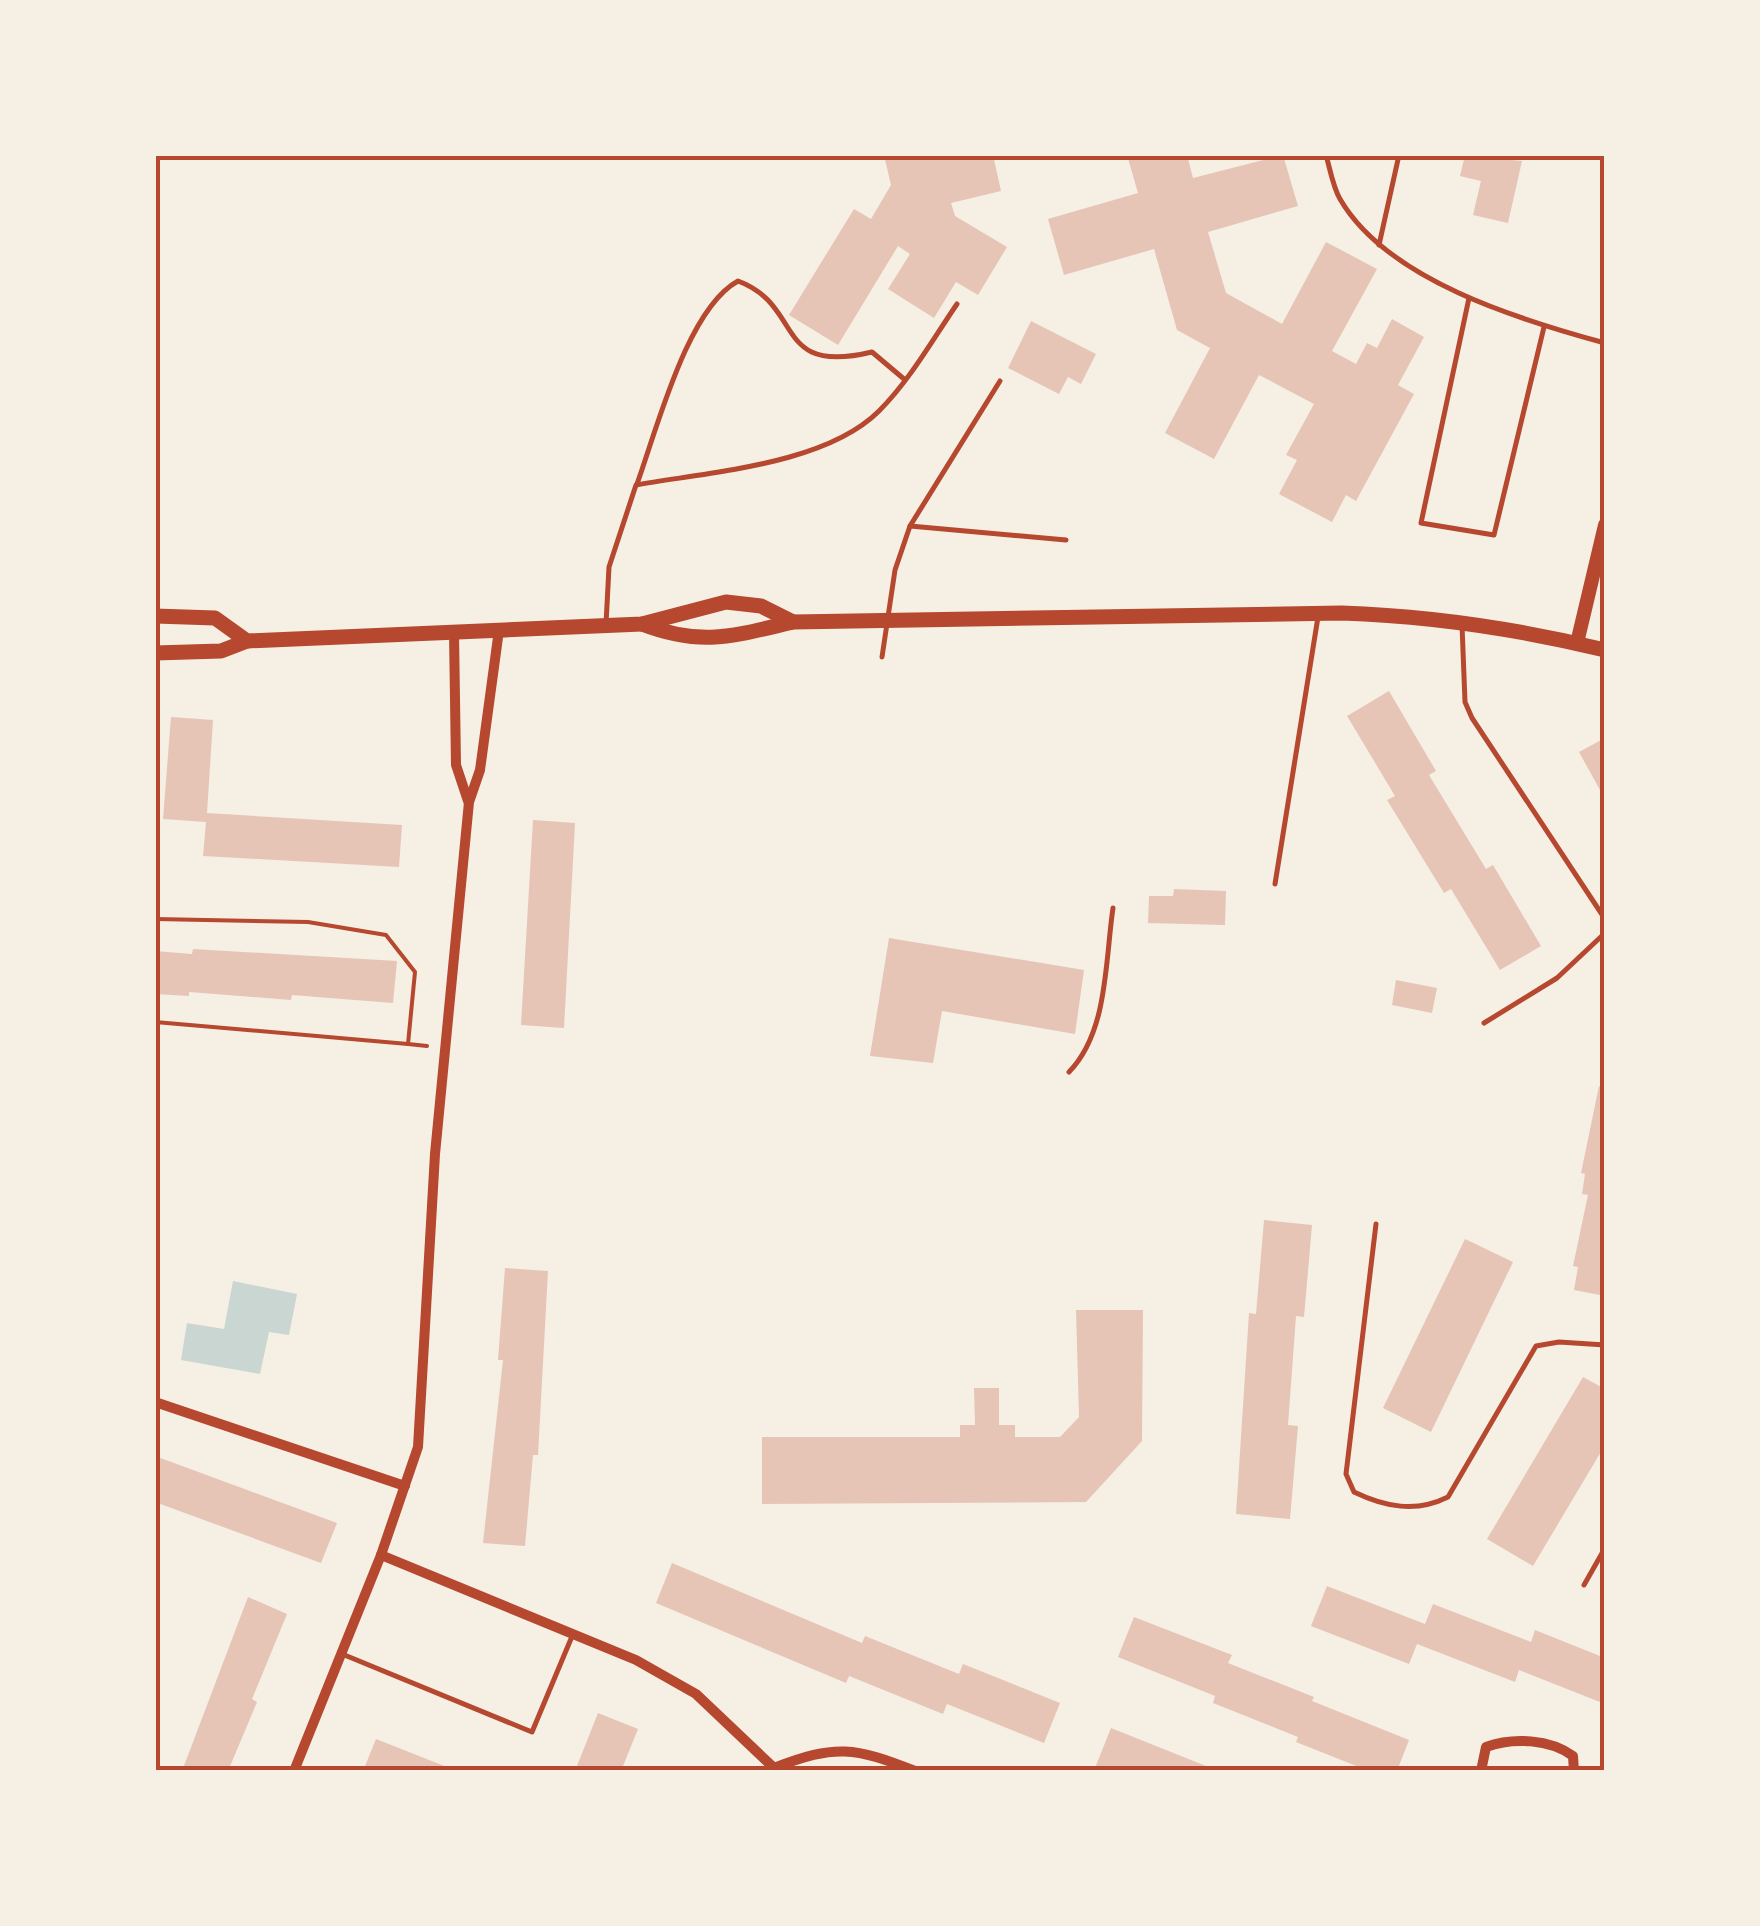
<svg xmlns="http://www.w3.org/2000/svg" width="1760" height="1926" font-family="'Space Grotesk',sans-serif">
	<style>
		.water { fill: #c9d6d2 }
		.building { fill: #e6c5b7 }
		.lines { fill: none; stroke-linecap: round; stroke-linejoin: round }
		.path { stroke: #b5482f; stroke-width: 4 }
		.service { stroke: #b5482f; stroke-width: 5 }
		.minor { stroke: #b5482f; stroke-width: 10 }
		.tertiary { stroke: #b5482f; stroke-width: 14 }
		.secondary { stroke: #b5482f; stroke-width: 15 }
		.neatline { fill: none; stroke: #b5482f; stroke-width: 4 }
	</style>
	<rect width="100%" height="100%" fill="#f6efe4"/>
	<path class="water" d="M233 1281 297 1294 289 1335 269 1332 260 1374 181 1360 187 1323 224 1329Z"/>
	<g class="building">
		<path d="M884 155H993L1001 191 951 203 955 216 1007 247 978 295 956 282 934 318 888 289 910 254 898 246 838 345 789 315 854 209 871 219 891 185Z"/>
		<path d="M1127 155H1187L1193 178 1283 155 1298 206 1208 232 1226 293 1282 324 1326 242 1377 269 1332 351 1356 364 1367 343 1377 348 1392 319 1424 337 1398 385 1414 394 1356 501 1346 495 1332 522 1279 494 1297 460 1286 455 1314 404 1259 375 1214 459 1165 433 1210 348 1177 330 1154 249 1064 275 1048 219 1138 193Z"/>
		<path d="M1465 155 1522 161 1508 223 1473 215 1481 181 1460 176Z"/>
		<path d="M1031 321 1096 354 1081 384 1068 377 1059 394 1008 368Z"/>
		<path d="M1389 691 1436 771 1429 775 1486 869 1493 865 1541 946 1500 970 1451 889 1444 893 1387 800 1395 796 1347 716Z"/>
		<path d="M171 717 213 720 207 813 402 825 399 867 203 856 206 822 163 819Z"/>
		<path d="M1605 738V799L1579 752Z"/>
		<path d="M533 820 575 823 564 1028 521 1025Z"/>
		<path d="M1174 889 1226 891 1225 925 1148 923 1149 896H1173Z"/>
		<path d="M889 938 1084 970 1075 1034 942 1011 933 1063 870 1056Z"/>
		<path d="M193 949 397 961 393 1003 292 995 291 1000 189 992V996L155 994V951L192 954Z"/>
		<path d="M1396 980 1437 988 1432 1013 1392 1005Z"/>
		<path d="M1599 1086 1605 1088V1296L1574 1290 1578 1267 1573 1266 1588 1195 1582 1194 1585 1174 1581 1173Z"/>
		<path d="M1264 1220 1312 1225 1304 1317 1296 1316 1288 1425 1298 1426 1290 1519 1236 1514 1249 1313 1256 1314Z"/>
		<path d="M1465 1239 1513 1262 1431 1432 1383 1408Z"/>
		<path d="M505 1268 548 1271 538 1455H533L525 1546 483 1543 503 1360H498Z"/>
		<path d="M1076 1310H1143L1142 1441 1086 1502 762 1504V1437H960V1425H975L974 1388H999V1425H1015V1437H1060L1079 1417Z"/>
		<path d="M1583 1377 1605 1389V1445L1533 1566 1487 1539Z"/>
		<path d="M155 1456 337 1523 321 1563 155 1502Z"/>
		<path d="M672 1563 862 1643 865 1636 959 1674 963 1664 1060 1703 1044 1743 947 1704 943 1714 849 1676 846 1683 656 1603Z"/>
		<path d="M1327 1586 1425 1624 1433 1604 1531 1642 1535 1630 1605 1658V1704L1519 1670 1515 1682 1417 1644 1409 1664 1311 1626Z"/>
		<path d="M248 1597 287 1614 252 1699 257 1702 228 1771H182Z"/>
		<path d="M1134 1617 1232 1655 1228 1663 1314 1697 1312 1701 1409 1740 1397 1771H1369L1296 1742 1298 1737 1213 1703 1215 1696 1118 1657Z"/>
		<path d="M598 1713 638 1729 621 1771H575Z"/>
		<path d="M1111 1728 1206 1766 1204 1771 1095 1768Z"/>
		<path d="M376 1739 457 1771H363Z"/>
	</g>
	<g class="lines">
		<g class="path">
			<path d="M155 919 308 922 386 935 415 972 408 1044 427 1046"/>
			<path d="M155 1022 408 1044"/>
		</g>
		<g class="service">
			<path d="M1326 155C1330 169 1333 187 1340 199 1387 280 1520 320 1605 343"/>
			<path d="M1379 245 1399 155"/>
			<path d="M1469 298 1421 523 1494 535 1544 327"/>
			<path d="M637 484C657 429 687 309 738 281 805 306 772 376 872 352L904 379"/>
			<path d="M910 526 1066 540"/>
			<path d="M606 624 609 567 636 485C708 472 825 465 879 411 910 380 933 339 957 304"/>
			<path d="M1462 625 1465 702 1472 718 1605 919"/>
			<path d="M882 657 895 570 910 526 1000 381"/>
			<path d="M1275 884 1318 617"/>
			<path d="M1484 1023 1557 978 1605 933"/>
			<path d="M1069 1072C1108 1032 1105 962 1113 908"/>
			<path d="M1376 1224 1346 1474 1354 1492C1385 1507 1416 1513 1448 1497L1536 1346 1559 1342 1605 1345"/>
			<path d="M1584 1585 1605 1548"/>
			<path d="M342 1654 532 1732 573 1634"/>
		</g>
		<g class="minor">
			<path d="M454 633 456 765 468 801"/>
			<path d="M155 1402 405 1486"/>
			<path d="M381 1555 636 1660 696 1694 774 1768C836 1744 854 1747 915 1771"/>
			<path d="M294 1771 381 1555 418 1447 435 1154 469 802 480 770 499 630"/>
			<path d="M1481 1771 1486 1747C1513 1737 1550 1739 1573 1756L1574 1771"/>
		</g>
		<path class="tertiary" d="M1577 643 1605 525"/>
		<g class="secondary">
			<path d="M155 616 215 618 247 641"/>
			<path d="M642 624C702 647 733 636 793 622L1342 613C1431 616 1518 629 1605 650"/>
			<path d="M155 653 221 651 247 641 642 624 726 602 761 606 793 622"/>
		</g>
	</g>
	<rect width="1760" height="1926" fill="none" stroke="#f6efe4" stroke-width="315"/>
	<rect x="158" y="158" width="1444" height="1610" class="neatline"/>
</svg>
